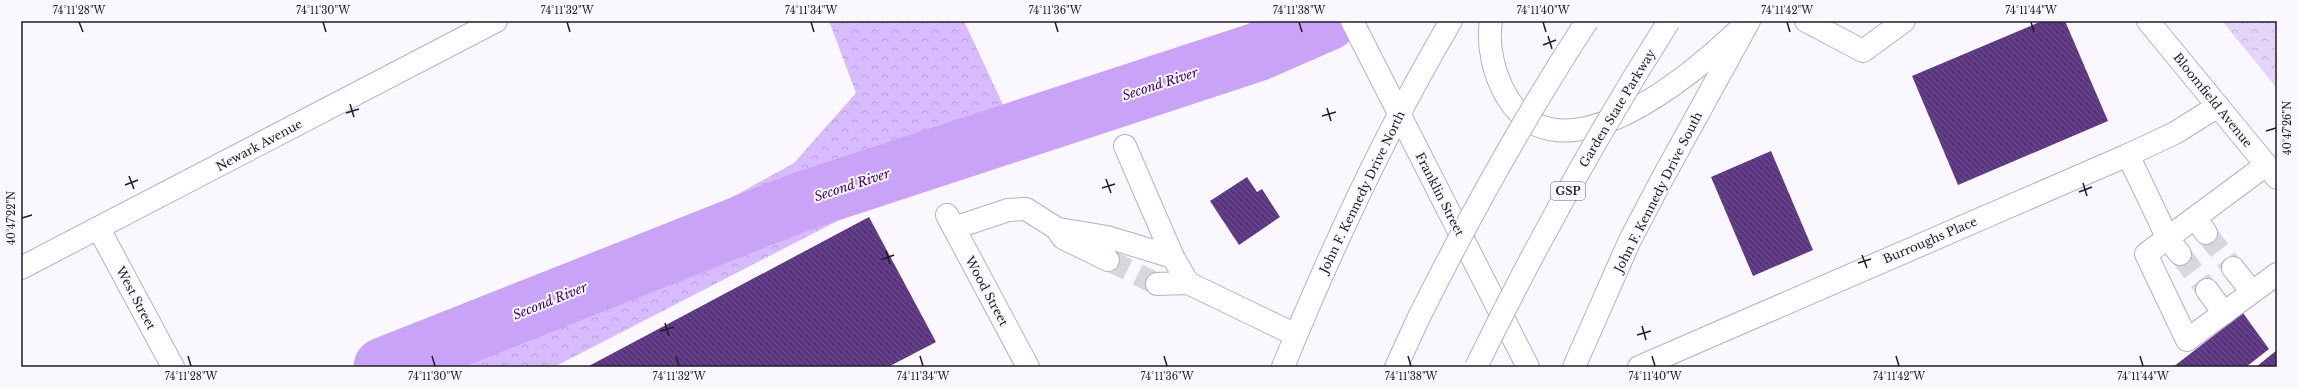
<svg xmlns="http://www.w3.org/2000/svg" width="2298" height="388" font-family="'Libre Baskerville',serif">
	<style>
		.forest { fill: url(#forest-crowns) }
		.park { fill: url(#park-crowns) }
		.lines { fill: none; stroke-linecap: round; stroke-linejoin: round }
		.river { stroke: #c9a3f7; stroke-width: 59 }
		.building { fill: url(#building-back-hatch) }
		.minor-tunnel { stroke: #d9d6de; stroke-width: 22; stroke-dasharray: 22 11; stroke-linecap: butt }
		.minor-casing { stroke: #baadcc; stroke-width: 24 }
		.major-casing { stroke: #baadcc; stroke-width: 24 }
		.highway-casing { stroke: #baadcc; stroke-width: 24 }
		.minor { stroke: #fff; stroke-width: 22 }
		.major { stroke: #fff; stroke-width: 22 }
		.highway { stroke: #fff; stroke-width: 22 }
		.highway-bridge-casing { stroke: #baadcc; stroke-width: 24; stroke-linecap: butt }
		.highway-bridge { stroke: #fff; stroke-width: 22 }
		.ticks { fill: none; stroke: #211c27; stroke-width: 1.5 }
		.labels { text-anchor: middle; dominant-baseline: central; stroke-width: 4; stroke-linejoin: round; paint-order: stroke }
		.shield { fill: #faf7fe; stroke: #625e68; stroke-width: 1 }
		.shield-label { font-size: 11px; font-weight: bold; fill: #211c27 }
		.street-label { font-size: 12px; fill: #211c27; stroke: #faf7fe }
		.water-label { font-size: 13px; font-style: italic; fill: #3e0067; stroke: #faf7fe }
		.neatline { fill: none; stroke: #211c27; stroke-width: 1.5 }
		.ticks-label { font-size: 10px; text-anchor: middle; fill: #211c27 }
	</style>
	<defs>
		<pattern id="forest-crowns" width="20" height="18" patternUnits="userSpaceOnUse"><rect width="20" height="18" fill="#d8bafe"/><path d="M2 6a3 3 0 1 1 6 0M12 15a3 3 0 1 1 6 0" fill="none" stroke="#b99fda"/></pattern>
		<pattern id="park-crowns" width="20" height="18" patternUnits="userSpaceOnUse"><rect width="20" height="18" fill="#e3d4f9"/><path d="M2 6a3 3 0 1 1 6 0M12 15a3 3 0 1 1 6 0" fill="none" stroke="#c2b5d5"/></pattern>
		<pattern id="building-back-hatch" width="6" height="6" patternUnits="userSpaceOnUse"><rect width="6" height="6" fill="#5b3781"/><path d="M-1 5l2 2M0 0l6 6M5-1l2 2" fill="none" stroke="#6e518d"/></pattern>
	</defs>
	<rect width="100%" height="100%" fill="#faf7fe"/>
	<path class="forest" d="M829 21H964L1005 109 849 215 554 367H383L528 310 794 163 856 93Z"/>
	<path class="park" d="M2222 21H2277V88Z"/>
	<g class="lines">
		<path class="river" d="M383 367 800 202 1257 52 1328 21"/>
	</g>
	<g class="building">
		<path d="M2042 21H2065L2108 121 1958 185 1912 76Z"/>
		<path d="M1771 151 1813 250 1753 276 1711 177Z"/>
		<path d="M1247 177 1257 192 1262 189 1280 217 1239 245 1210 201Z"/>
		<path d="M869 217 936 342 888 367H587Z"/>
		<path d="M2243 313 2269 349 2246 367H2173Z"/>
		<path d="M2277 350V367H2256Z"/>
	</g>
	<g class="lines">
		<g class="minor-tunnel">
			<path d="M2206 233 2233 268"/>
			<path d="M2180 254 2207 290"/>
			<path d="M1108 260 1157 284"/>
		</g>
		<defs>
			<g id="minor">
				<path d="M1806 21 1863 51 1904 21"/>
				<path d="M1125 146 1173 257 1188 283 1296 335"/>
				<path d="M2128 155 2168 239 2180 254"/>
				<path d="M2266 165 2146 254 2187 340 2277 274"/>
				<path d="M947 215 1028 367"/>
				<path d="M2195 218 2206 233"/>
				<path d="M954 228 1008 210 1026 209 1056 228 1063 238 1108 260"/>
				<path d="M99 229 173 367"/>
				<path d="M1059 229 1107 237 1173 257"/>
				<path d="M21 268 496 21"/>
				<path d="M2233 268 2252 292"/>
				<path d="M1157 284 1188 283"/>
				<path d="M2207 290 2224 313"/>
				<path d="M1639 367 2128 155 2175 133 2218 106"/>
			</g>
			<g id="major">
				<path d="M1352 21 1528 367"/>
				<path d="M1491 21C1487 46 1494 75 1507 97 1560 186 1692 75 1738 31"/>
				<path d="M2148 21 2277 178"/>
				<path d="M1283 367C1331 249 1386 131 1451 21"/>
				<path d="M1574 367 1630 240 1661 181 1749 21"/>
			</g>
			<path id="highway" d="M1396 367 1419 317"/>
		</defs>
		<use href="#minor" class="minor-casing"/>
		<use href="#major" class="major-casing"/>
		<use href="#highway" class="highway-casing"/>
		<use href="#minor" class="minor"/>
		<use href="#major" class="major"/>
		<use href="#highway" class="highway"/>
		<defs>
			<g id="highway-bridge">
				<path d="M1419 317C1470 215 1525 116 1587 21"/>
				<path d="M1476 367C1534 248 1598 133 1669 21"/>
			</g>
		</defs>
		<use href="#highway-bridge" class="highway-bridge-casing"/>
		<use href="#highway-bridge" class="highway-bridge"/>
	</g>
	<path class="ticks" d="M79 22 83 32M323 22 326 32M567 22 570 32M811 22 814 32M1055 22 1058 32M1299 22 1302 32M1543 22 1546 32M1787 22 1790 32M2031 22 2034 32M1548 36 1552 49M1543 45 1556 40M350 104 354 117M1327 108 1331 121M346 113 359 109M1322 116 1336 112M2266 131 2276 128M129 176 134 189M1106 179 1111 193M2083 183 2087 196M125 185 138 180M1102 188 1115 184M2079 192 2092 187M22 218 32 215M886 251 890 264M1862 255 1867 268M881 260 894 255M1858 263 1871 259M665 323 669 336M1642 326 1646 340M660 331 674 327M1637 335 1651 331M188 356 191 366M432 356 435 366M676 356 679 366M920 356 923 366M1164 356 1167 366M1408 356 1411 366M1652 356 1655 366M1896 356 1899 366M2140 356 2143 366"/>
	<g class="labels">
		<rect class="shield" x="1551" y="182" width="34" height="18" rx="3"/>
		<g class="shield-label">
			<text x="1568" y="191">GSP</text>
		</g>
		<g class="street-label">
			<text transform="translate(2213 100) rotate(51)">Bloomfield Avenue</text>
			<text transform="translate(1617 108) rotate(-59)">Garden State Parkway</text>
			<text transform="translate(259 145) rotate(-28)">Newark Avenue</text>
			<text transform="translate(1362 192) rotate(-64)">John F. Kennedy Drive North</text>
			<text transform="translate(1658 192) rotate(-63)">John F. Kennedy Drive South</text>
			<text transform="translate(1440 194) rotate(63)">Franklin Street</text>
			<text transform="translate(1930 240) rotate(-23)">Burroughs Place</text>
			<text transform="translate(987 291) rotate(62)">Wood Street</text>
			<text transform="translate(136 298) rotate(62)">West Street</text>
		</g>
		<g class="water-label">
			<text transform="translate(1160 84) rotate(-18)">Second River</text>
			<text transform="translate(852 185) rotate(-18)">Second River</text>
			<text transform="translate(550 301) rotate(-22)">Second River</text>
		</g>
	</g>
	<rect width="2298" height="388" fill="none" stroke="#faf7fe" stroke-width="44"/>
	<rect x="22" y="22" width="2254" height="344" class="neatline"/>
	<g class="ticks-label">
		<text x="79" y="14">74°11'28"W</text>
		<text x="323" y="14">74°11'30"W</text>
		<text x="567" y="14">74°11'32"W</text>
		<text x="811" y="14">74°11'34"W</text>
		<text x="1055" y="14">74°11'36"W</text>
		<text x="1299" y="14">74°11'38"W</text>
		<text x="1543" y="14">74°11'40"W</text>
		<text x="1787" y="14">74°11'42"W</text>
		<text x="2031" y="14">74°11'44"W</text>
		<text transform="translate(2287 128) rotate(-90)" y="4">40°47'26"N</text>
		<text transform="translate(11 218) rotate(-90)" y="4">40°47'22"N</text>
		<text x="191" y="380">74°11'28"W</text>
		<text x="435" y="380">74°11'30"W</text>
		<text x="679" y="380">74°11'32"W</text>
		<text x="923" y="380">74°11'34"W</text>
		<text x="1167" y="380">74°11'36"W</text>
		<text x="1411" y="380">74°11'38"W</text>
		<text x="1655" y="380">74°11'40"W</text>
		<text x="1899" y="380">74°11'42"W</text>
		<text x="2143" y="380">74°11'44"W</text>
	</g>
</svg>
